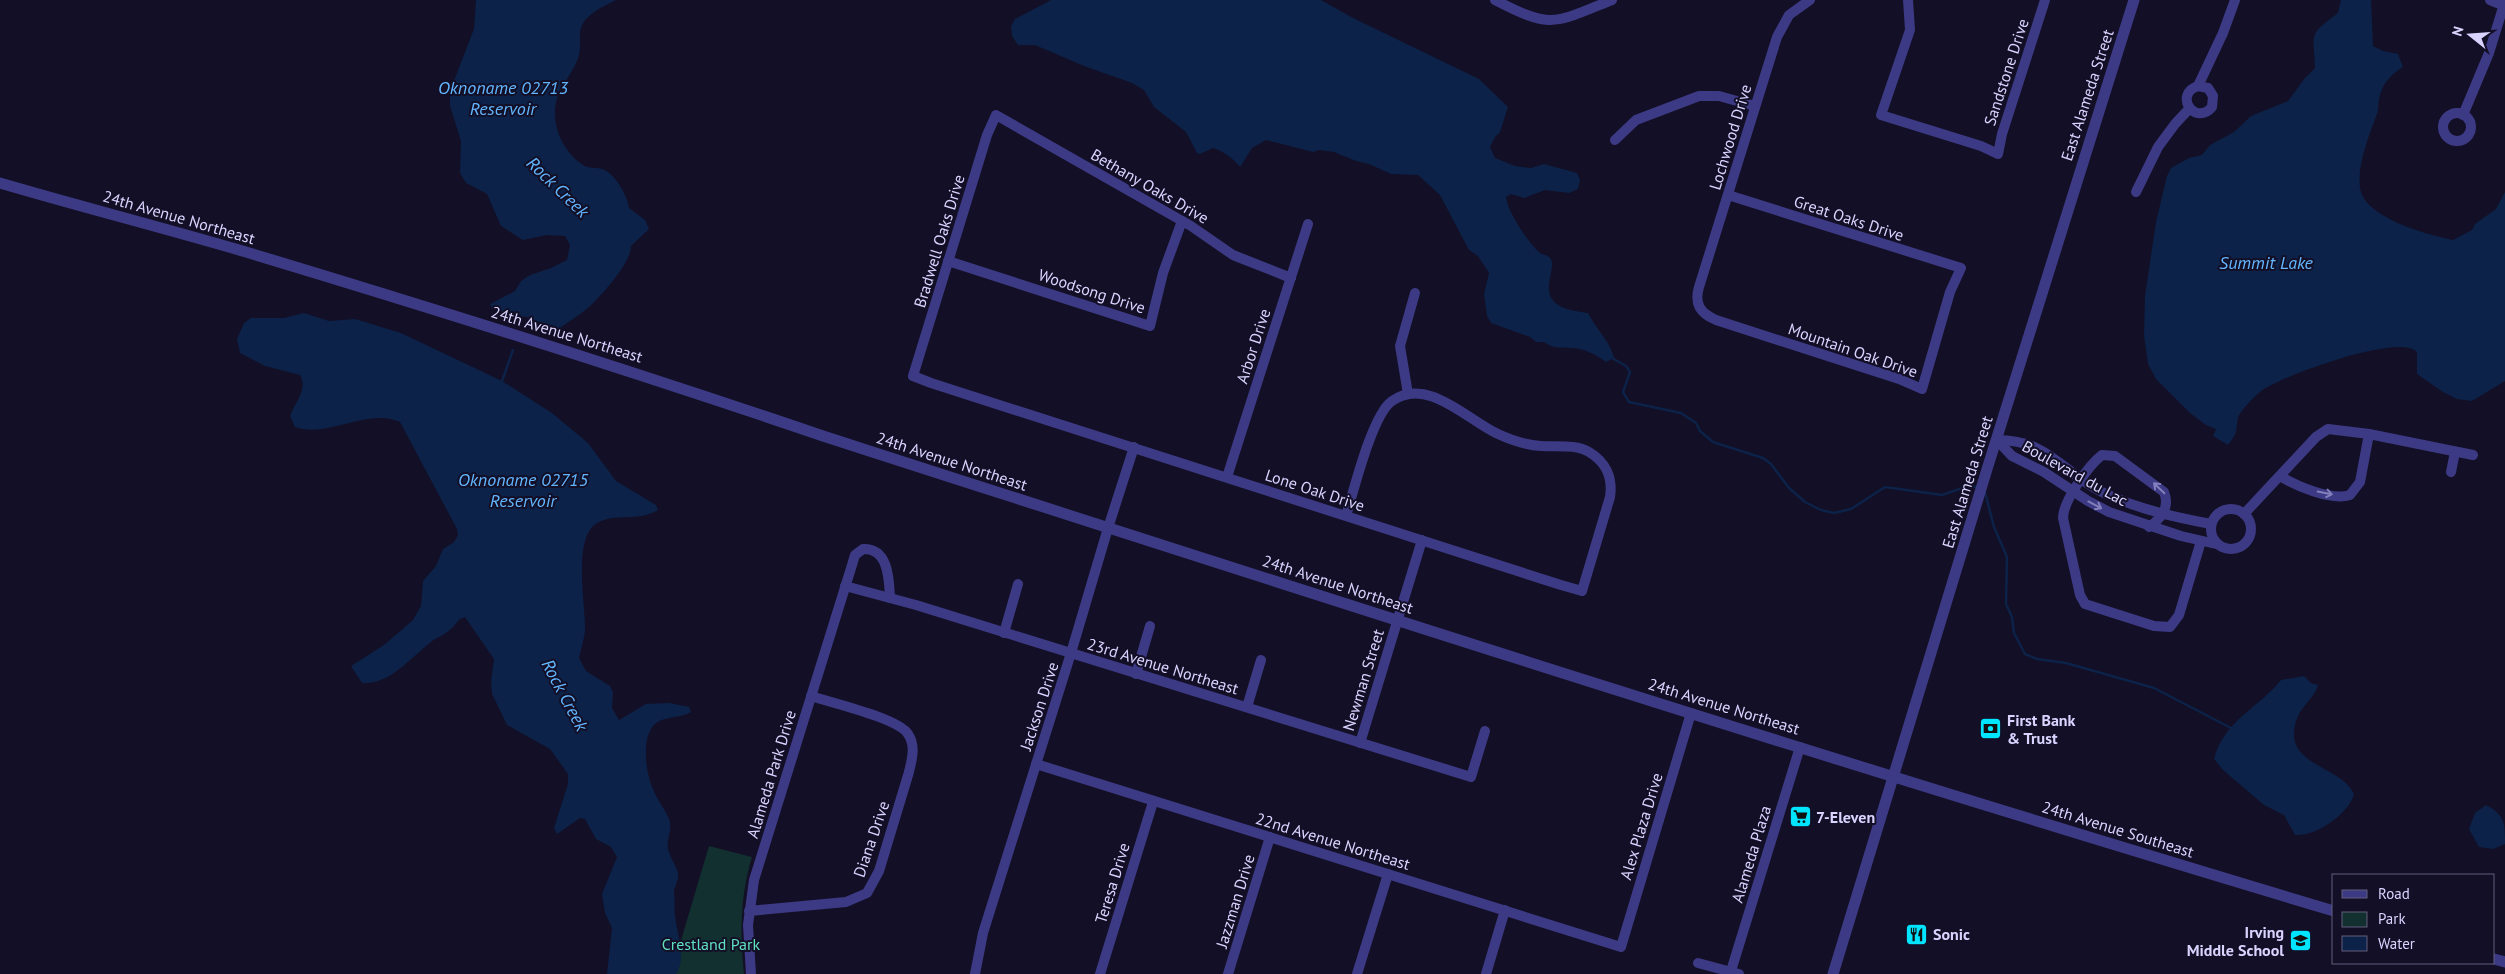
<svg xmlns="http://www.w3.org/2000/svg" width="2505" height="974" font-family="'PT Sans',sans-serif">
	<style>
		.green { fill: #12302f }
		.water { fill: #0c2248 }
		.lines { fill: none; stroke-linecap: round; stroke-linejoin: round }
		.stream { stroke: #0c2248; stroke-width: 2.5 }
		.minor { stroke: #3d3a85; stroke-width: 10 }
		.tertiary { stroke: #3d3a85; stroke-width: 11 }
		.oneway { stroke: #837fbc }
		.labels { text-anchor: middle; dominant-baseline: central; stroke-width: 4; stroke-linejoin: round; paint-order: stroke }
		.street-label { font-size: 16px; fill: #d9d4ff; stroke: #130f26 }
		.poi-label { font-size: 16px; font-weight: bold; fill: #d9d4ff; stroke: #130f26; text-anchor: start }
		.park-label { font-size: 16px; fill: #5fe0c0; stroke: #130f26 }
		.water-label { font-size: 18px; font-style: italic; fill: #62b6ff; stroke: #130f26 }
	</style>
	<rect width="100%" height="100%" fill="#130f26"/>
	<path class="green" d="M709 846 752 857C740 897 740 933 744 974H671Z"/>
	<g class="water">
		<path d="M476 0H616C601 8 580 16 580 35 580 44 581 52 577 61 571 75 560 87 556 102 551 125 563 152 583 165 589 169 595 167 602 169 614 172 628 196 629 208L645 220 649 229 631 246C631 263 602 295 589 307 580 315 569 321 560 328L556 329 526 317 509 315 492 308 490 304 515 291 521 281 530 275 551 268 567 260 570 245 565 236 547 235 523 240 501 226 487 194 466 183 460 173 461 141 450 106V91L474 29Z"/>
		<path d="M1051 0H1321L1353 18 1479 79 1508 107 1500 132 1495 137 1490 147 1495 158 1515 166 1531 168 1544 164 1577 173 1580 180 1578 189 1569 193 1545 190 1524 198 1511 194 1506 197C1507 211 1529 244 1540 253 1543 255 1548 255 1550 258 1557 266 1543 286 1552 299 1560 310 1576 311 1588 313 1596 329 1610 341 1614 358L1606 362C1595 354 1583 348 1570 348 1558 347 1554 349 1544 342H1536L1530 337 1491 323 1487 316 1484 294 1489 273 1478 256 1469 250 1440 195 1418 175 1391 174 1369 164 1356 161 1334 152 1319 150 1313 152 1266 140 1252 148 1240 167C1233 158 1223 151 1213 148L1200 154 1197 153 1186 132 1154 107 1144 90 1132 83 1084 66 1035 45H1018L1012 36 1011 26 1015 19Z"/>
		<path d="M2341 0H2371L2373 46 2383 51 2398 54 2403 67C2390 75 2382 84 2379 99 2378 105 2379 109 2377 114 2369 136 2357 164 2360 188 2364 218 2429 235 2453 240L2472 230 2475 224 2496 209 2505 192V381L2472 401 2457 399 2443 392 2417 374V352C2401 332 2280 376 2260 392 2254 397 2240 411 2238 418 2235 433 2239 431 2228 445L2213 436 2216 429 2206 425 2190 413 2156 379 2148 364 2144 335 2145 296 2156 222 2167 176 2171 168 2189 158 2202 155 2210 145 2234 132 2251 116 2288 101 2305 78 2315 68C2314 32 2307 36 2338 13Z"/>
		<path d="M304 313 329 321 355 319 401 333 502 381 552 413 588 443 616 481 656 505 658 510C638 522 617 513 599 522 571 535 586 605 585 631 584 640 581 649 579 658L586 671 610 686 613 692 612 708 619 720 646 704 669 703 689 707 691 712C678 720 660 714 651 729 642 744 646 773 653 789 657 800 665 809 669 819 673 829 666 840 668 849 670 858 677 866 678 874 679 880 674 887 674 893 675 900 674 909 675 916 677 934 687 958 676 974H607L612 928 605 913 602 894 617 857 611 847 596 839 585 819 580 818 557 834 554 828 568 784V774L550 749 507 725 492 694 491 681 494 659 465 617C457 619 457 624 451 629 445 635 437 637 431 642 410 658 390 685 362 683L351 666 384 645 413 620 421 606 423 581 436 566 443 549 454 542 458 535 457 529 400 422C369 407 325 439 295 427L290 416C295 402 308 390 300 375L265 366 240 353 237 339 244 323 251 318H284Z"/>
		<path d="M2304 676 2311 683 2318 685C2313 701 2300 705 2295 725 2285 766 2342 766 2354 794 2349 814 2315 837 2295 835L2284 815 2264 805 2223 770 2214 759C2224 720 2259 708 2281 680Z"/>
		<path d="M2486 805C2505 815 2505 824 2505 844L2493 849 2479 847 2469 829 2475 813Z"/>
	</g>
	<g class="lines">
		<g class="stream">
			<path d="M1612 358 1626 366 1630 372 1623 392 1629 402 1681 413 1696 423 1700 431 1713 442 1763 458 1771 464 1789 488 1805 502 1821 510 1834 513 1851 509 1885 487 1942 495 1968 486 1977 487"/>
			<path d="M501 384 513 350"/>
			<path d="M1985 492 1994 527 2007 557 2006 604 2012 617 2014 633 2025 654 2037 659 2066 663 2154 688 2231 728"/>
		</g>
		<g class="minor">
			<path d="M1495 0C1553 30 1554 23 1612 0"/>
			<path d="M1908 0 1910 30 1881 115 1981 146 1998 154 2002 134 2045 0"/>
			<path d="M2490 0 2505 6"/>
			<path d="M2198 86 2208 88 2213 96 2212 107C2195 127 2173 94 2198 86L2223 33 2235 0"/>
			<circle cx="2457" cy="127" r="14"/>
			<path d="M2463 115 2489 53 2505 1"/>
			<path d="M1615 140 1636 120 1699 96H1719L1755 106"/>
			<path d="M2136 192 2158 147 2175 124 2189 109"/>
			<path d="M1728 195 1961 268 1950 292 1922 389 1899 379 1716 320C1700 313 1694 304 1699 287L1777 37 1789 15 1810 0"/>
			<path d="M948 261 1150 326 1163 273 1182 221"/>
			<path d="M1291 278 1233 255 1191 226 996 115 987 135 913 376 931 383 1561 585 1582 591 1610 497C1613 478 1606 462 1589 452 1576 444 1557 447 1541 446 1526 445 1511 440 1498 434 1467 420 1428 376 1392 401 1372 415 1354 490 1346 516"/>
			<path d="M1408 394 1400 346 1415 293"/>
			<path d="M1997 440 2012 456 2044 472 2088 501 2109 512 2181 536 2216 544"/>
			<path d="M1997 440C2050 440 2062 473 2104 493 2138 509 2174 517 2211 524"/>
			<path d="M2451 472 2455 452"/>
			<path d="M2280 476C2296 486 2331 501 2350 495L2360 482 2369 434"/>
			<path d="M1227 477 1308 224"/>
			<circle cx="2231" cy="529" r="20"/>
			<path d="M2244 514 2316 437 2328 429 2369 434 2473 455"/>
			<path d="M2149 527C2162 518 2170 507 2164 492L2115 456 2102 455C2089 465 2063 501 2063 518L2080 595 2085 604 2154 626 2170 627 2179 615 2201 541"/>
			<path d="M845 586 916 605 1471 777 1485 731"/>
			<path d="M1004 633 1018 584"/>
			<path d="M1136 674 1150 626"/>
			<path d="M1247 707 1261 660"/>
			<path d="M1360 743 1422 540"/>
			<path d="M1036 764 1621 947 1691 713"/>
			<path d="M749 911 846 902 867 893 879 871 909 772C912 759 916 746 908 734 898 718 832 703 811 696"/>
			<path d="M1698 963 1739 974"/>
			<path d="M1731 971 1800 747"/>
			<path d="M751 974 748 925 754 880 852 565 855 555 863 549C889 548 889 580 890 598"/>
			<path d="M975 974 983 933 1071 653 1108 528 1134 447"/>
			<path d="M1100 974 1153 802"/>
			<path d="M1228 974 1270 837"/>
			<path d="M1357 974 1388 874"/>
			<path d="M1486 974 1505 910"/>
		</g>
		<g class="tertiary">
			<path d="M0 183C82 207 164 228 246 252 439 310 632 371 823 436 1326 598 1828 760 2334 911"/>
			<path d="M2494 959 2505 962"/>
			<path d="M1833 974 1988 466 2134 0"/>
		</g>
	</g>
	<defs><path id="oneway-shaft" d="M-6 0H5M1.5-3L5.5 0L1.5 3" fill="none" stroke-width="1.6" stroke-linecap="round" stroke-linejoin="round" transform="scale(1.25)"/></defs>
	<g class="oneway">
		<use href="#oneway-shaft" transform="translate(2159 488) rotate(-136)"/>
		<use href="#oneway-shaft" transform="translate(2325 493) rotate(11)"/>
		<use href="#oneway-shaft" transform="translate(2095 505) rotate(28)"/>
	</g>
	<defs>
		<symbol id="bank-square" viewBox="-11 -11 22 22"><rect x="-9" y="-9" width="18" height="18" rx="4" fill="#00e5ff" stroke="#130f26"/><path d="M-6-4H6V4H-6ZM0-2.3a2.3 2.3 0 1 0 0 4.6a2.3 2.3 0 1 0 0-4.6Z" fill="#111"/></symbol>
		<symbol id="supermarket-square" viewBox="-11 -11 22 22"><rect x="-9" y="-9" width="18" height="18" rx="4" fill="#00e5ff" stroke="#130f26"/><path d="M-6-5.5h2.5l.6 2H6L4.5 2H-2.5L-4.4-4H-6ZM-1.5 3.2a1.3 1.3 0 1 0 .1 0ZM3 3.2a1.3 1.3 0 1 0 .1 0Z" fill="#111"/></symbol>
		<symbol id="restaurant-square" viewBox="-11 -11 22 22"><rect x="-9" y="-9" width="18" height="18" rx="4" fill="#00e5ff" stroke="#130f26"/><path d="M-5-6h1v4h1v-4h1v4h1v-4h1v5L-1.5 .5V6h-2V.5L-5-1ZM5-6V6H3V1.5H1.5Q1.5-4 5-6Z" fill="#111"/></symbol>
		<symbol id="school-square" viewBox="-11 -11 22 22"><rect x="-9" y="-9" width="18" height="18" rx="4" fill="#00e5ff" stroke="#130f26"/><path d="M0-5L7-2L0 1L-7-2ZM-4 1L0 2.5L4 1V4Q0 6-4 4Z" fill="#111"/></symbol>
	</defs>
	<g fill-rule="evenodd">
		<use href="#bank-square" x="1978" y="716" width="25" height="25"/>
		<use href="#supermarket-square" x="1788" y="804" width="25" height="25"/>
		<use href="#restaurant-square" x="1904" y="922" width="25" height="25"/>
		<use href="#school-square" x="2288" y="928" width="25" height="25"/>
	</g>
	<g class="labels">
		<g class="street-label">
			<text transform="translate(2006 72) rotate(-72)">Sandstone Drive</text>
			<text transform="translate(2087 95) rotate(-72)">East Alameda Street</text>
			<text transform="translate(1730 137) rotate(-73)">Lochwood Drive</text>
			<text transform="translate(1150 186) rotate(30)">Bethany Oaks Drive</text>
			<text transform="translate(179 217) rotate(16)">24th Avenue Northeast</text>
			<text transform="translate(1849 218) rotate(18)">Great Oaks Drive</text>
			<text transform="translate(939 241) rotate(-73)">Bradwell Oaks Drive</text>
			<text transform="translate(1092 291) rotate(18)">Woodsong Drive</text>
			<text transform="translate(567 334) rotate(17)">24th Avenue Northeast</text>
			<text transform="translate(1253 346) rotate(-72)">Arbor Drive</text>
			<text transform="translate(1853 350) rotate(19)">Mountain Oak Drive</text>
			<text transform="translate(952 461) rotate(18)">24th Avenue Northeast</text>
			<text transform="translate(2075 473) rotate(29)">Boulevard du Lac</text>
			<text transform="translate(1967 482) rotate(-73)">East Alameda Street</text>
			<text transform="translate(1315 490) rotate(18)">Lone Oak Drive</text>
			<text transform="translate(1338 584) rotate(18)">24th Avenue Northeast</text>
			<text transform="translate(1163 666) rotate(17)">23rd Avenue Northeast</text>
			<text transform="translate(1363 680) rotate(-73)">Newman Street</text>
			<text transform="translate(1039 706) rotate(-72)">Jackson Drive</text>
			<text transform="translate(1724 706) rotate(17)">24th Avenue Northeast</text>
			<text transform="translate(771 774) rotate(-73)">Alameda Park Drive</text>
			<text transform="translate(1641 826) rotate(-73)">Alex Plaza Drive</text>
			<text transform="translate(2118 829) rotate(17)">24th Avenue Southeast</text>
			<text transform="translate(871 839) rotate(-71)">Diana Drive</text>
			<text transform="translate(1333 841) rotate(17)">22nd Avenue Northeast</text>
			<text transform="translate(1751 854) rotate(-73)">Alameda Plaza</text>
			<text transform="translate(1112 883) rotate(-73)">Teresa Drive</text>
			<text transform="translate(1235 901) rotate(-73)">Jazzman Drive</text>
		</g>
		<g class="poi-label">
			<text x="2007" y="720">First Bank<tspan x="2007" dy="18">&amp; Trust</tspan></text>
			<text x="1816" y="817">7-Eleven</text>
			<text x="2284" y="932" text-anchor="end">Irving<tspan x="2284" dy="18">Middle School</tspan></text>
			<text x="1933" y="934">Sonic</text>
		</g>
		<g class="park-label">
			<text x="711" y="944">Crestland Park</text>
		</g>
		<g class="water-label">
			<text x="503" y="87">Oknoname 02713<tspan x="503" dy="21">Reservoir</tspan></text>
			<text transform="translate(558 187) rotate(44)">Rock Creek</text>
			<text x="2266" y="262">Summit Lake</text>
			<text x="523" y="479">Oknoname 02715<tspan x="523" dy="21">Reservoir</tspan></text>
			<text transform="translate(565 695) rotate(62)">Rock Creek</text>
		</g>
	</g>
	<rect x="2332" y="874" width="162" height="90" fill="#130f26" stroke="#625e7d"/>
	<rect x="2342" y="890" width="25" height="8" fill="#3d3a85" stroke="#625e7d"/>
	<text x="2378" y="899" font-size="15" fill="#d9d4ff">Road</text>
	<rect x="2342" y="912" width="25" height="15" fill="#12302f" stroke="#625e7d"/>
	<text x="2378" y="924" font-size="15" fill="#d9d4ff">Park</text>
	<rect x="2342" y="936" width="25" height="15" fill="#0c2248" stroke="#625e7d"/>
	<text x="2378" y="949" font-size="15" fill="#d9d4ff">Water</text>
	<g transform="translate(2470 35) rotate(287)" stroke="#130f26" stroke-width="4" paint-order="stroke">
	<path d="M0-4L9 19L0 12L-9 19Z" fill="#d9d4ff"/>
	<text y="-8" font-size="14" font-weight="bold" text-anchor="middle" fill="#d9d4ff">N</text>
	</g>
</svg>
